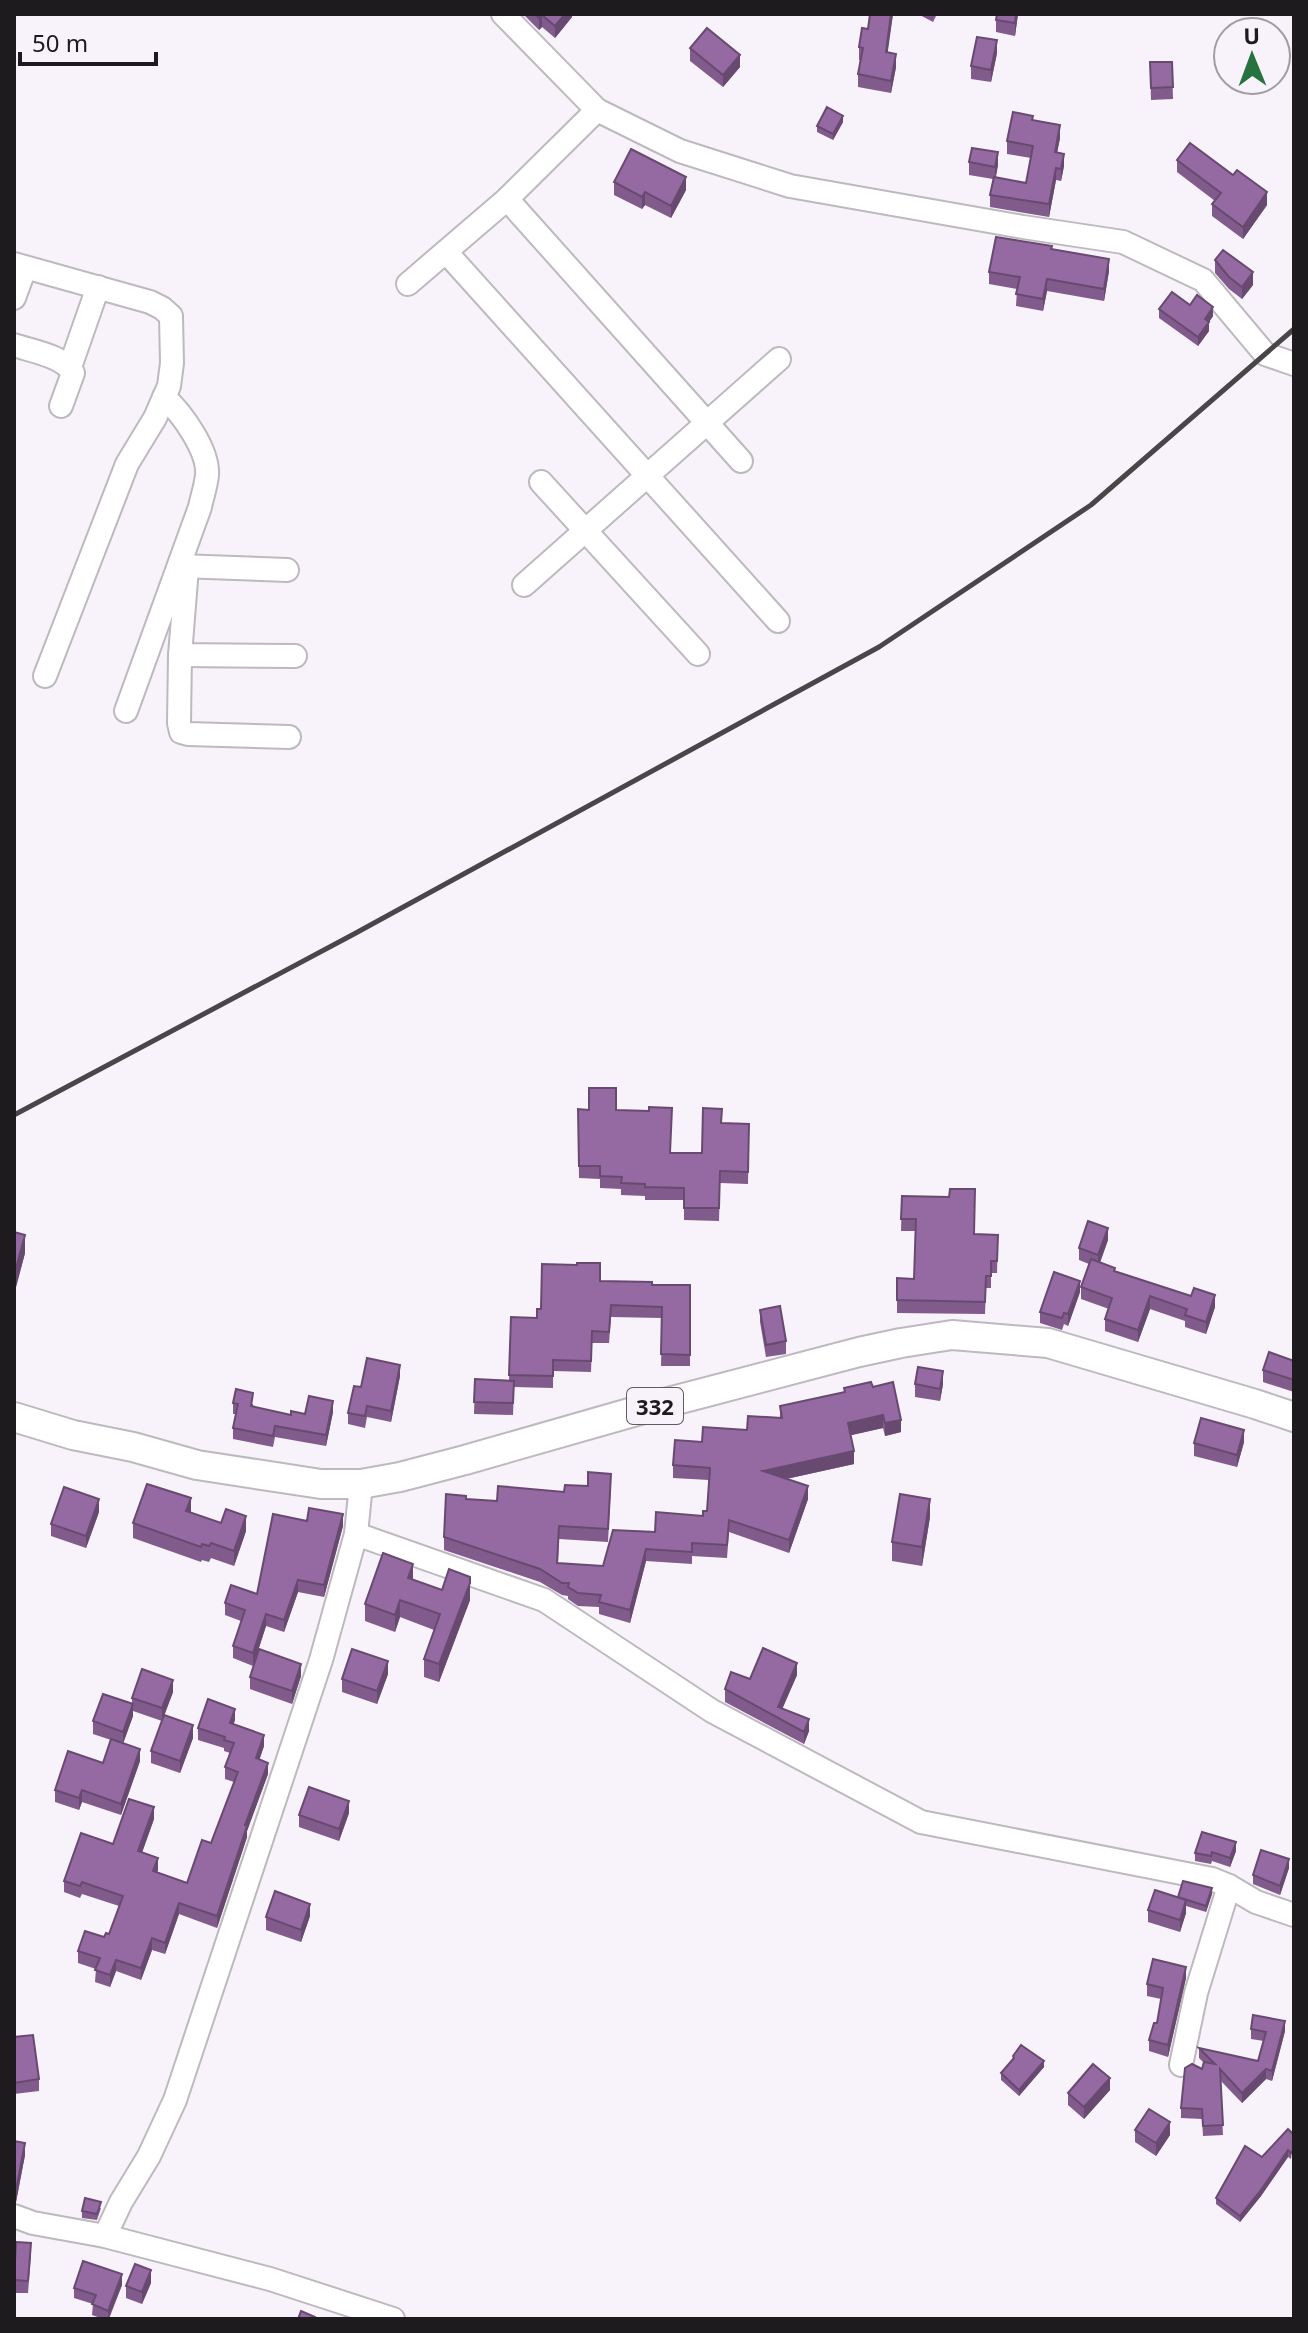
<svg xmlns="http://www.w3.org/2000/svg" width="1308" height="2333" font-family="'Noto Sans',sans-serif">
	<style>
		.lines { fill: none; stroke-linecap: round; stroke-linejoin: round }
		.minor-casing { stroke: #bdb9bf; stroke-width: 26 }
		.major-casing { stroke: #bdb9bf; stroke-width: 32 }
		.minor { stroke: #fff; stroke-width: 22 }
		.major { stroke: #fff; stroke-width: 28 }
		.rail { stroke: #494649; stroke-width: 5 }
		.wall { fill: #805b8b }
		.shaded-wall { fill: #684a71 }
		.building { fill: #956aa2; stroke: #684a71; stroke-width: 2 }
		.labels { text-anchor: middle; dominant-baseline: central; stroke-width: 6; stroke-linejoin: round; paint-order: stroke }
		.shield { fill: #f8f3fa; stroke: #5f5c5f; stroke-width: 2 }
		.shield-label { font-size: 22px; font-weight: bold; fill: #1d1b1d }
	</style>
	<rect width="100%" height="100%" fill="#f8f3fa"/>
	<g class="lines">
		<defs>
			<g id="minor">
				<path d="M503 14 597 110 680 151 790 186 1023 227 1123 242 1203 280 1265 354 1294 364"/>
				<path d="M507 199 741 461"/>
				<path d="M446 252 778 621"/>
				<path d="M14 264 150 302 162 308 171 316 172 363 169 386 155 418 127 464 45 676"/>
				<path d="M408 284 507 199 597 110"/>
				<path d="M14 298 25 268"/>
				<path d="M14 345C31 351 64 356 73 373L61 406"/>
				<path d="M70 367 98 287"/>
				<path d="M541 482 698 654"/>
				<path d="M179 566 287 570"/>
				<path d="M187 568 180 655 295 656"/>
				<path d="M524 585 779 359"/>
				<path d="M180 655 179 723 181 732 188 734 289 737"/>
				<path d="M126 711 200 507C202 497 206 486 207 475 209 451 182 413 164 397"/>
				<path d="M356 1534 544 1600 712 1711 921 1822 1212 1879 1229 1886 1256 1902 1294 1915"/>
				<path d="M1181 2065 1196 1993 1229 1886"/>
				<path d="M14 2216 33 2223 105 2236 270 2279 393 2319"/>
				<path d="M105 2236 121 2202 149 2156 175 2100 321 1660 356 1534 361 1484"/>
			</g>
			<path id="major" d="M14 1417 73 1435 133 1447 197 1465 321 1484H361L400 1477 465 1460 661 1404 859 1352 901 1343 952 1335 1048 1343 1255 1404 1294 1417"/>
		</defs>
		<use href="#minor" class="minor-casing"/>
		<use href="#major" class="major-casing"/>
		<use href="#minor" class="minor"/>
		<use href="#major" class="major"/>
		<path class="rail" d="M14 1115 354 934 879 647 1091 505 1294 329"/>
	</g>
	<g class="wall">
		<path d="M523 14H572V17L555 38 542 27 539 30Z"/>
		<path d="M893 14 887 53 896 67 891 93 858 87V74L860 60H859V47L868 29Z"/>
		<path d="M918 14H937L933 22Z"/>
		<path d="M1018 14 1015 36 996 32V20Z"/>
		<path d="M690 48 740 67 723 87 690 61Z"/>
		<path d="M997 53 991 82 971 79V66Z"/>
		<path d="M1150 62H1172L1173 99 1151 100Z"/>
		<path d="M1033 120 1060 138 1057 152 1064 166 1061 181 1056 180 1049 217 990 207V195L993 179 969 175V162L998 165 996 177 1026 183 1031 158 1007 154V141Z"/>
		<path d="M843 122 833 140 817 132V126Z"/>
		<path d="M1177 160 1267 205 1243 239 1212 216V204L1215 201 1177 172Z"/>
		<path d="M614 182 686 190 671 218 645 205 642 209 614 195Z"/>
		<path d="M1052 249 1109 271 1104 301 1047 291 1043 311 1016 306 1017 289 989 284V272Z"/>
		<path d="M1215 260 1253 285 1242 299 1229 289 1215 273Z"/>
		<path d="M1159 309 1213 316 1209 322V331L1198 346 1159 318Z"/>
		<path d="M578 1109 616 1110 671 1153H702L722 1123 749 1124 748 1184 720 1183 719 1221 684 1220V1200H645V1196L621 1195V1189L600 1188V1179L579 1178Z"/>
		<path d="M902 1196 949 1197 975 1234 998 1235 997 1273H991V1288H986L985 1314 897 1313V1278L914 1279 915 1231H901Z"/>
		<path d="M14 1232 25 1253 16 1287 14 1286Z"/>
		<path d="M1108 1240 1100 1263 1115 1271 1215 1307 1206 1334 1185 1327V1321L1150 1309 1138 1342 1105 1331V1319L1109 1309 1081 1299V1287L1089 1264 1079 1260V1248Z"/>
		<path d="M600 1281 652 1285H690V1366H661L662 1318 611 1317 609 1343H592L591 1372 553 1371V1388L514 1387 513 1415 474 1414 475 1379 509 1380 511 1317 537 1318 541 1309Z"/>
		<path d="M1080 1292 1068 1326 1064 1324 1062 1330 1040 1323V1312Z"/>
		<path d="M760 1310 786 1341V1354L766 1357 760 1322Z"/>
		<path d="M1294 1361V1392L1263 1382V1370Z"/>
		<path d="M400 1376 391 1422 367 1417 365 1428 348 1424V1413L361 1387Z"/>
		<path d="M915 1384H943L940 1401 915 1397Z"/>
		<path d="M873 1387 901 1432 885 1436 883 1428 850 1435 854 1464 786 1479 808 1499 789 1553 729 1532 727 1558 692 1556V1564L646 1561 630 1623 599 1614V1607L578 1606 568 1599V1596L562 1595 540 1582 444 1550V1537L466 1499 497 1501 564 1492 588 1486H611L608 1542 559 1539 558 1563 603 1566 655 1532 703 1516 707 1511 709 1480 673 1478V1465L702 1442 747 1430 780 1418V1406L844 1392V1388Z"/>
		<path d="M233 1403 253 1404V1407L291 1415 333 1412 326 1446 275 1437 273 1447 233 1439V1428L236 1414H233Z"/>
		<path d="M1244 1442 1237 1467 1194 1456V1443Z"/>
		<path d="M99 1512 86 1548 51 1536V1524Z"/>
		<path d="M191 1513 246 1531 234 1566 211 1558 209 1562 202 1560 201 1562 133 1538V1523Z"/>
		<path d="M930 1517 922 1566 892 1561V1542Z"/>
		<path d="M307 1521 343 1526 324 1597 298 1592 284 1632 266 1626 253 1666 233 1658V1646L241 1621 225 1615V1603L257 1594Z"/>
		<path d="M413 1579 470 1600 439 1682 424 1677V1659L434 1630 400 1617 395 1632 365 1621V1604Z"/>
		<path d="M388 1674 377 1704 342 1692V1679Z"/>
		<path d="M797 1675 782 1708 809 1731 804 1744 725 1702V1689L750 1679Z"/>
		<path d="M301 1676 292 1704 250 1689V1677Z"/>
		<path d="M173 1692 164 1716 193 1738 180 1773 151 1763V1751L162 1721 133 1711V1716L123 1743 140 1761 121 1815 82 1802 79 1810 55 1802V1790L103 1763 111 1740 93 1734V1721L132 1704V1698Z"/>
		<path d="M235 1720 233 1724 264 1746 259 1760 268 1774 247 1831V1837L217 1928 179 1914 165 1954 152 1950 141 1980 116 1971 110 1987 95 1982 96 1969 78 1963V1951L109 1934 119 1906 82 1894 80 1898 64 1892V1881L113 1844 154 1819 142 1853 158 1870 157 1872 187 1883 211 1843 234 1782 225 1779V1767L230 1753 224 1751V1748L198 1740V1728Z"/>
		<path d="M349 1813 339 1841 299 1827V1815Z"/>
		<path d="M1236 1851 1230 1867 1212 1861 1211 1864 1195 1861V1853Z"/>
		<path d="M1289 1868 1280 1895 1253 1884V1875Z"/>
		<path d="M1212 1894 1206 1912 1186 1906V1913L1180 1932 1148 1922V1910L1178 1897Z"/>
		<path d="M310 1916 301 1942 266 1930V1917Z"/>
		<path d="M1186 1978 1168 2057 1149 2051V2040L1157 2023 1161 1999 1147 1996V1984Z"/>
		<path d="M1251 2029 1285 2031 1272 2081 1266 2079 1242 2103 1220 2080 1223 2135 1203 2136 1202 2119 1181 2118V2108L1202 2069 1203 2062 1199 2058V2048L1258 2061 1264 2041 1251 2039Z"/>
		<path d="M14 2037 39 2079V2091L14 2094Z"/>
		<path d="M1013 2056 1044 2067 1019 2096 1001 2080V2073L1013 2060Z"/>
		<path d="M1110 2090 1084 2119 1068 2105V2093Z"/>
		<path d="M1135 2130 1170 2135 1156 2156 1135 2142Z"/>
		<path d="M1294 2135 1291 2159 1288 2157 1261 2196 1240 2222 1216 2204V2198L1262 2157Z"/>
		<path d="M14 2141 25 2155 16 2202H14Z"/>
		<path d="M101 2208 97 2220 82 2218V2211Z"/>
		<path d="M31 2255 28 2293H14V2268Z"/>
		<path d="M151 2283 142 2304 126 2298V2286Z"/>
		<path d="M122 2285 109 2319H103L92 2315 93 2304 74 2298V2288Z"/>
	</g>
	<g class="shaded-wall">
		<path d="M565 14H572V17L555 38V26Z"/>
		<path d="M891 14H893L886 65V52Z"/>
		<path d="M1016 14H1018L1015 36V23Z"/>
		<path d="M542 15V27L539 30V18Z"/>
		<path d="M997 40V53L991 82V70Z"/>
		<path d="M896 54V67L891 93V81Z"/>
		<path d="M740 55V67L723 87V75Z"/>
		<path d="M843 116V122L833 140V134Z"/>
		<path d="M1060 125V138L1055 164V152Z"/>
		<path d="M998 152V165L995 179V167Z"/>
		<path d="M1064 154V166L1061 181V169Z"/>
		<path d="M1056 168V180L1049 217V204Z"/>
		<path d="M686 177V190L671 218V206Z"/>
		<path d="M645 192V205L642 209V197Z"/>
		<path d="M1267 192V205L1243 239V227Z"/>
		<path d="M1109 259V271L1104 301V289Z"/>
		<path d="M1253 272V285L1242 299V287Z"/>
		<path d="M1047 279V291L1043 311V299Z"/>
		<path d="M1213 307V316L1205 328V319Z"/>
		<path d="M1209 322V331L1198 346V337Z"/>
		<path d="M1108 1228V1240L1098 1267V1255Z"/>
		<path d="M25 1235V1253L16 1287V1268Z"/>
		<path d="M1080 1281V1292L1068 1326V1314Z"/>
		<path d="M1215 1295V1307L1206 1334V1322Z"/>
		<path d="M1150 1296V1309L1138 1342V1330Z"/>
		<path d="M400 1365V1376L391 1422V1411Z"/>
		<path d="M943 1371V1384L940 1401V1389Z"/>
		<path d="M333 1401V1412L326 1446V1435Z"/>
		<path d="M883 1415V1428L848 1436V1423Z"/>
		<path d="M901 1420V1432L885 1436V1423Z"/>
		<path d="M1244 1430V1442L1237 1467V1455Z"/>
		<path d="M854 1451V1464L763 1484V1471Z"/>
		<path d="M808 1486V1499L789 1553V1540Z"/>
		<path d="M191 1498V1513L186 1511Z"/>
		<path d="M99 1499V1512L86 1548V1536Z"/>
		<path d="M930 1499V1517L922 1566V1547Z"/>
		<path d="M343 1514V1526L324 1597V1585Z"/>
		<path d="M246 1516V1531L234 1566V1551Z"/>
		<path d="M646 1549V1561L630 1623V1610Z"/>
		<path d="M413 1564V1582L408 1578Z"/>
		<path d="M298 1580V1592L284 1632V1620Z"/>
		<path d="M470 1583V1600L439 1682V1664Z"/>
		<path d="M400 1600V1617L395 1632V1615Z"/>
		<path d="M266 1614V1626L253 1666V1653Z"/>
		<path d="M388 1661V1674L377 1704V1691Z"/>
		<path d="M797 1663V1675L778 1719V1707Z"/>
		<path d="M301 1664V1676L292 1704V1691Z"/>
		<path d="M173 1680V1692L162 1721V1708Z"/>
		<path d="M133 1704V1716L123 1744V1732Z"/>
		<path d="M235 1709V1720L230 1734V1723Z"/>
		<path d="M809 1719V1731L804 1744V1732Z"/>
		<path d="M193 1725V1738L180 1773V1761Z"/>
		<path d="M264 1735V1746L256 1770V1758Z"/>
		<path d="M140 1749V1761L121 1815V1804Z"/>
		<path d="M268 1763V1774L247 1831V1837L217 1928V1916L245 1825Z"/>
		<path d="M82 1790V1802L79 1810V1798Z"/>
		<path d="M349 1801V1813L339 1841V1829Z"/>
		<path d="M154 1807V1819L138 1863V1851Z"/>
		<path d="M1236 1842V1851L1230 1867V1858Z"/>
		<path d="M158 1858V1870L153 1883V1871Z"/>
		<path d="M1289 1859V1868L1280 1895V1886Z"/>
		<path d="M1212 1888V1894L1206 1912V1906Z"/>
		<path d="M1186 1900V1913L1180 1932V1920Z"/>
		<path d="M179 1903V1914L165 1954V1943Z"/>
		<path d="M310 1904V1916L301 1942V1930Z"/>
		<path d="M152 1938V1950L141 1980V1968Z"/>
		<path d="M116 1960V1971L110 1987V1975Z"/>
		<path d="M1186 1967V1978L1168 2057V2045Z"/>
		<path d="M1285 2021V2031L1272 2081V2071Z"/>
		<path d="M1044 2061V2067L1019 2096V2090Z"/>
		<path d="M1266 2069V2079L1242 2103V2093Z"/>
		<path d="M1110 2078V2090L1084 2119V2107Z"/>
		<path d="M1170 2122V2135L1156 2156V2143Z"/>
		<path d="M25 2143V2155L16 2202V2190Z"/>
		<path d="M1288 2150V2157L1261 2196 1240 2222V2216Z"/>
		<path d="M151 2270V2283L142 2304V2292Z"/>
		<path d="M122 2274V2285L108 2319V2311Z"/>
	</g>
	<g class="building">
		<path d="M535 14H565L555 26 542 15 539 18Z"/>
		<path d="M870 14H891L886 52 896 54 891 81 858 74 863 48 859 47 862 28 868 29Z"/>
		<path d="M997 14H1016L1015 23 996 20Z"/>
		<path d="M707 28 740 55 723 75 690 48Z"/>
		<path d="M977 37 997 40 991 70 971 66Z"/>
		<path d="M1150 62H1172L1173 87 1151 88Z"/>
		<path d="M827 107 843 116 833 134 817 126Z"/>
		<path d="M1013 112 1033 116 1032 120 1060 125 1055 152 1064 154 1061 169 1056 168 1049 204 990 195 994 177 1026 183 1033 146 1007 141Z"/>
		<path d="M1190 143 1233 175 1237 170 1267 192 1243 227 1212 204 1221 193 1177 160Z"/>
		<path d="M972 148 998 152 995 167 969 162Z"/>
		<path d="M631 149 686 177 671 206 645 192 642 197 614 182Z"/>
		<path d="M996 237 1052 246 1051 249 1109 259 1104 289 1047 279 1043 299 1016 294 1020 277 989 272Z"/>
		<path d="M1223 250 1253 272 1242 287 1229 277 1215 260Z"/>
		<path d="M1172 292 1190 305 1197 295 1213 307 1205 319 1209 322 1198 337 1159 309Z"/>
		<path d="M589 1088H616V1110L649 1111V1107L672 1108 670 1153H702L703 1108 722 1109 721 1123 749 1124 748 1172 720 1171 719 1208H684V1188L645 1187V1184L621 1183 622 1177 600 1176V1166H579L578 1109 589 1110Z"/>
		<path d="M950 1189H975L974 1234 998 1235 997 1261H991V1276H986L985 1302 897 1300V1278L914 1279 916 1219H901L902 1196 949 1197Z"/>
		<path d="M1088 1221 1108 1228 1098 1255 1079 1248Z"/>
		<path d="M14 1232 25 1235 16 1268H14Z"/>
		<path d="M1091 1259 1115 1268 1114 1271 1191 1296 1194 1288 1215 1295 1206 1322 1185 1315 1187 1309 1150 1296 1138 1330 1105 1319 1112 1298 1081 1287Z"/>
		<path d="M577 1263H600V1281L652 1282V1285H690V1355L661 1354 662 1307 611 1305 609 1332 592 1331 591 1361 553 1360V1376L509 1375 511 1317 537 1318V1309H541L542 1264 577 1265Z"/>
		<path d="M1054 1272 1080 1281 1068 1314 1064 1313 1062 1318 1040 1312Z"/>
		<path d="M780 1306 786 1341 766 1345 760 1310Z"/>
		<path d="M1269 1352 1294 1361V1380L1263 1370Z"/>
		<path d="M367 1358 400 1365 391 1411 367 1406 365 1416 348 1413 354 1386 361 1387Z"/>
		<path d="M918 1367 943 1371 940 1389 915 1384Z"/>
		<path d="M475 1379 514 1381 513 1403 474 1402Z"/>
		<path d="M871 1382 873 1387 893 1382 901 1420 885 1423 883 1415 848 1423 854 1451 763 1471 808 1486 789 1540 729 1520 727 1545 692 1543V1552L646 1549 630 1610 599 1602 601 1595 578 1593 568 1587 569 1583H562L540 1569 444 1537 446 1494 466 1496V1499L497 1501 498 1486 564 1492 565 1485 588 1486V1472L611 1474 608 1529 559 1526 557 1563 603 1566 613 1530 655 1532 656 1512 703 1516V1511H707L710 1468 673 1465 675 1440 702 1442 703 1427 747 1430 748 1416 782 1418 780 1406 845 1392 844 1388Z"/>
		<path d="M236 1389 253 1393 251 1406 291 1415V1411L305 1414 309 1396 333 1401 326 1435 275 1426 273 1436 233 1428 238 1404 233 1403Z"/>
		<path d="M1201 1418 1244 1430 1237 1455 1194 1443Z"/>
		<path d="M147 1484 191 1498 186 1511 221 1523 226 1509 246 1516 234 1551 211 1543 209 1546 202 1544 201 1547 133 1523Z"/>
		<path d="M64 1487 99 1499 86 1536 51 1524Z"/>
		<path d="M900 1494 930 1499 922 1547 892 1542Z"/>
		<path d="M309 1508 343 1514 324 1585 298 1580 284 1620 266 1614 253 1653 233 1646 245 1610 225 1603 231 1585 257 1594 273 1514 307 1521Z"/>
		<path d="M383 1553 413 1564 408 1578 442 1590 449 1569 470 1577V1583L439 1664 424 1659 440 1614 400 1600 395 1615 365 1604Z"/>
		<path d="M763 1648 797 1663 778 1707 809 1719 804 1732 725 1689 731 1672 750 1679Z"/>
		<path d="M259 1649 301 1664 292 1691 250 1677Z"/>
		<path d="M352 1649 388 1661 377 1691 342 1679Z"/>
		<path d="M142 1669 173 1680 162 1708 132 1698Z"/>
		<path d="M103 1694 133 1704 123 1732 93 1721Z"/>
		<path d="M208 1699 235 1709 230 1723 264 1735 256 1758 268 1763 245 1825 247 1826 217 1916 179 1903 165 1943 152 1938 141 1968 116 1960 110 1975 95 1970 100 1958 78 1951 85 1931 104 1937 106 1933 109 1934 123 1896 82 1882 80 1886 64 1881 81 1833 113 1844 129 1799 154 1807 138 1851 158 1858 153 1871 187 1883 202 1840 211 1843 238 1772 225 1767 234 1743 224 1740 225 1737 198 1728Z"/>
		<path d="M164 1715 193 1725 180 1761 151 1751Z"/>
		<path d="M111 1739 140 1749 121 1804 82 1790 79 1798 55 1790 68 1751 103 1763Z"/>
		<path d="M309 1787 349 1801 339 1829 299 1815Z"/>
		<path d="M1202 1832 1236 1842 1230 1858 1212 1852 1211 1856 1195 1853Z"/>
		<path d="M1261 1850 1289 1859 1280 1886 1253 1875Z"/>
		<path d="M1183 1881 1212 1888 1206 1906 1178 1897Z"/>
		<path d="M1155 1890 1186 1900 1180 1920 1148 1910Z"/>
		<path d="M275 1891 310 1904 301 1930 266 1917Z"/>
		<path d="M1153 1959 1186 1967 1168 2045 1149 2040 1154 2023H1157L1163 1988 1147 1984Z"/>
		<path d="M1253 2015 1285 2021 1272 2071 1266 2069 1242 2093 1220 2069 1223 2125 1203 2126 1202 2109 1181 2108 1185 2068 1192 2064 1202 2069 1204 2062 1215 2064 1199 2048 1258 2061 1266 2032 1251 2029Z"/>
		<path d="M33 2035 39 2079 14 2083V2037Z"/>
		<path d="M1021 2045 1044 2061 1019 2090 1001 2073 1014 2058 1013 2056Z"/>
		<path d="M1093 2064 1110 2078 1084 2107 1068 2093Z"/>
		<path d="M1149 2109 1170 2122 1156 2143 1135 2130Z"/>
		<path d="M1288 2129 1294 2135V2149L1291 2153 1288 2150 1261 2190 1240 2216 1216 2198 1245 2146 1262 2157Z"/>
		<path d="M14 2141 25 2143 16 2190H14Z"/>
		<path d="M85 2198 101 2202 97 2214 82 2211Z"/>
		<path d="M16 2242 31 2243 28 2281 14 2280Z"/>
		<path d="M83 2261 122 2274 108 2311 92 2304 96 2295 74 2288Z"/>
		<path d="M135 2264 151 2270 142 2292 126 2286Z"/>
		<path d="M301 2311 315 2317 314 2319H298Z"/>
	</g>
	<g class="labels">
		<rect class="shield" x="627" y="1388" width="56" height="36" rx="6"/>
		<g class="shield-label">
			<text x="655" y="1406">332</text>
		</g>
	</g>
	<rect width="1308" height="2333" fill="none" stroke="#1d1b1d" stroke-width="32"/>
	<g transform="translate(1252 56) rotate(359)"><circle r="38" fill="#f8f3fa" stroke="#a09da2" stroke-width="2"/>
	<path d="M0-6L14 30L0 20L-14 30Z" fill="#287240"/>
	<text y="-12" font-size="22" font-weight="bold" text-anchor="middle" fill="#1d1b1d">U</text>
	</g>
	<path d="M20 52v12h136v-12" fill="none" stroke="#1d1b1d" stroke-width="4"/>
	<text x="32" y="52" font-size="24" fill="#1d1b1d" stroke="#f8f3fa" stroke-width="6" paint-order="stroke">50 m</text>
</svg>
